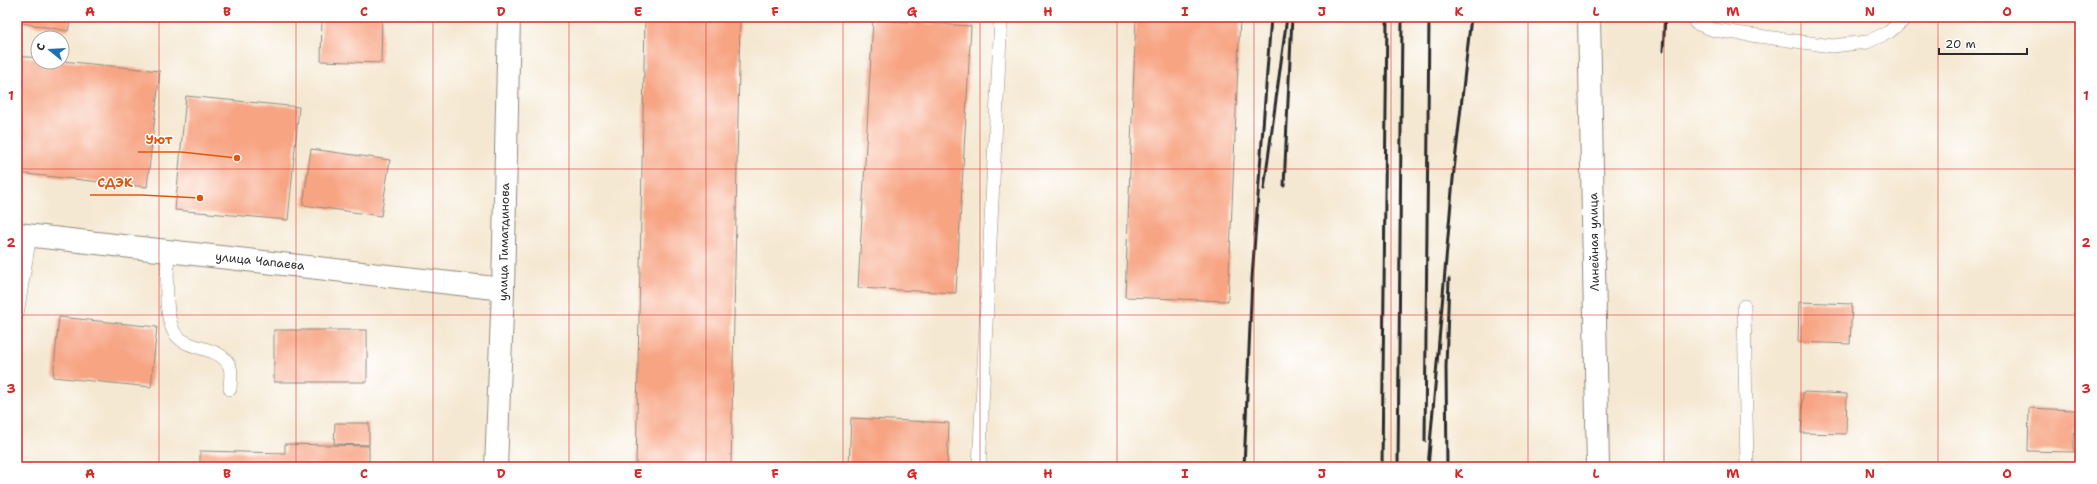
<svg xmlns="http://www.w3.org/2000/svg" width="2097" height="484" font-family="'Shantell Sans',sans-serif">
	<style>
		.building { fill: #f7a483 }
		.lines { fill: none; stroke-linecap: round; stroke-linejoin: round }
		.service-casing { stroke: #908a7e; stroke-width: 14 }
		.minor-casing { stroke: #908a7e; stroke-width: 24 }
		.tertiary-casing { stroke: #908a7e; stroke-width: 24 }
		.secondary-casing { stroke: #908a7e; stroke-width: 24 }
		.service { stroke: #fff; stroke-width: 13 }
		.minor { stroke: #fff; stroke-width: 22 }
		.tertiary { stroke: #fff; stroke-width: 22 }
		.secondary { stroke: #fff; stroke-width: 22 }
		.rail { stroke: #2b2b2b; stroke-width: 3 }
		.grid { fill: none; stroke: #d62828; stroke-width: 1; stroke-opacity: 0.55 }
		.labels { text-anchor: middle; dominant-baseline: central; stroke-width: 3; stroke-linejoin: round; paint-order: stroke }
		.street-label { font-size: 12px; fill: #2b2b2b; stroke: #fff }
		.leader { fill: none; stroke: #df570e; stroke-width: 1.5 }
		.callout-dot { fill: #df570e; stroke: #fff; stroke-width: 1.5 }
		.callout-label { font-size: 13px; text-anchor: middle; font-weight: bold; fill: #df570e; stroke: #fff; stroke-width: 3; stroke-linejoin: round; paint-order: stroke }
		.neatline { fill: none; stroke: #d62828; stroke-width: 1.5 }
		.grid-label { font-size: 13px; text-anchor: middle; font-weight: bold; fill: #d62828 }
	</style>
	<rect width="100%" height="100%" fill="#fff"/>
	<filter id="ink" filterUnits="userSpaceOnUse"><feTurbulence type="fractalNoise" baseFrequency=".025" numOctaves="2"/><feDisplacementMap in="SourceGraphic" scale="8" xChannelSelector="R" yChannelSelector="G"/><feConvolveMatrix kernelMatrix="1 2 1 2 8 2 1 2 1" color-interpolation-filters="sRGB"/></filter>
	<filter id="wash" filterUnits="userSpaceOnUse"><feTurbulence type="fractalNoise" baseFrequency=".012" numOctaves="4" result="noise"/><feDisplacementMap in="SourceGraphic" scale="16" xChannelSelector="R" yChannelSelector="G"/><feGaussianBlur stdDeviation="0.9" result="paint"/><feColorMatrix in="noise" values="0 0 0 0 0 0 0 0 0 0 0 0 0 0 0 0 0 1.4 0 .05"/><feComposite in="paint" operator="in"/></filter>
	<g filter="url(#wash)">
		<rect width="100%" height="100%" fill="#f5e8d2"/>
		<g id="blocks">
			<g class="building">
				<path d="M17 17H71L68 31 17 22Z"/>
				<path d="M322 17H382L381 63 321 61Z"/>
				<path d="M645 17H740L731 467H636Z"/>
				<path d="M1136 17H1240L1228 301 1125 297Z"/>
				<path d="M873 20 971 26 956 293 858 288Z"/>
				<path d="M17 56 38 58V62L62 61 160 71 147 187 17 173Z"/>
				<path d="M186 96 299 107 288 220 175 210Z"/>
				<path d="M311 149 390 160 381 216 303 205Z"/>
				<path d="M1799 302 1852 304 1850 344 1798 342Z"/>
				<path d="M59 317 157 327 151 387 53 377Z"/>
				<rect x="274" y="330" width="93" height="52"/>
				<path d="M1803 392 1847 394 1846 434 1801 433Z"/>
				<path d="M2029 408 2075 410 2074 452 2028 451Z"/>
				<path d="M851 418 949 423 947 467H849Z"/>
				<path d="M335 423H369V445L334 444Z"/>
				<path d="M285 444 369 446V467H200V451L285 453Z"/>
			</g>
		</g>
	</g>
	<g filter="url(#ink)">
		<use href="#blocks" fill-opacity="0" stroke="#908a7e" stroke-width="1"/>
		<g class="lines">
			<defs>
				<g id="service">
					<path d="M1692 17 1696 23 1714 30 1832 46 1867 42 1889 32 1907 17"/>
					<path d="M168 251C168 276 163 307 173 330 184 353 220 343 230 367 232 373 230 383 230 389"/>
					<path d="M1744 306 1747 467"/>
					<path d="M17 314 30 235"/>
					<path d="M979 467 1001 17"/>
				</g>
				<path id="minor" d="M17 234 503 289"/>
				<path id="tertiary" d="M1589 17 1598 467"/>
				<path id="secondary" d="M496 467 503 289 509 17"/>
			</defs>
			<use href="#service" class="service-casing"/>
			<use href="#minor" class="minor-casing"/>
			<use href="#tertiary" class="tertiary-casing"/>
			<use href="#secondary" class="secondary-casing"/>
			<use href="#service" class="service"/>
			<use href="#minor" class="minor"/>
			<use href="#tertiary" class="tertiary"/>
			<use href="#secondary" class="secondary"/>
			<g class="rail">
				<path d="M1663 51 1665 17"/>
				<path d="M1284 186 1292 17"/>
				<path d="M1264 189 1287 17"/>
				<path d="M1425 441 1429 17"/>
				<path d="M1244 467 1252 278 1271 17"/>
				<path d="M1382 467 1387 17"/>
				<path d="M1398 467 1402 17"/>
				<path d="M1428 467 1453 179 1471 17"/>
				<path d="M1447 467 1446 367 1449 279"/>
			</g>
		</g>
	</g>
	<path class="grid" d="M159 17V467M296 17V467M433 17V467M569 17V467M706 17V467M843 17V467M980 17V467M1117 17V467M1254 17V467M1391 17V467M1528 17V467M1664 17V467M1801 17V467M1938 17V467M17 169H2080M17 315H2080"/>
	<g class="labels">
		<g class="street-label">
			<text transform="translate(504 242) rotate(-89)">улица Гиматдинова</text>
			<text transform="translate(1594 242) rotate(-91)">Линейная улица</text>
			<text transform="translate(260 261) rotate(6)">улица Чапаева</text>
		</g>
	</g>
	<path class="leader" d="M237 158L181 152H138M200 198L141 195H90"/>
	<g class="callout-dot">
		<circle cx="237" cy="158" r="4"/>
		<circle cx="200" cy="198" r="4"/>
	</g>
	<g class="callout-label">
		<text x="159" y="144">Уют</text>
		<text x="115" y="187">СДЭК</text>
	</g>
	<rect width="2097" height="484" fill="none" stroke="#fff" stroke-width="44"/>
	<g transform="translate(50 50) rotate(288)"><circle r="19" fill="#ffffff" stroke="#aaaaaa"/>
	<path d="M0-3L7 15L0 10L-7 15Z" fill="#1f6fb2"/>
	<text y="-6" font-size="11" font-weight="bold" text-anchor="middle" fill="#2b2b2b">С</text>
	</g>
	<path d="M1939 48v6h88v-6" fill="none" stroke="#2b2b2b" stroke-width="2"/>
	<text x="1945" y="48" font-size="12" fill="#2b2b2b" stroke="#ffffff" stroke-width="3" paint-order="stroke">20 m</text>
	<rect x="22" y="22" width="2053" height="440" class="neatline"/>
	<g class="grid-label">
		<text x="90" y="16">A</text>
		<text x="227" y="16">B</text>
		<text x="364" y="16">C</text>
		<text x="501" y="16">D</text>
		<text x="638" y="16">E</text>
		<text x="775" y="16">F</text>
		<text x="912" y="16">G</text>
		<text x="1048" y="16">H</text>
		<text x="1185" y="16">I</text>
		<text x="1322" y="16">J</text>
		<text x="1459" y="16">K</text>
		<text x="1596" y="16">L</text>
		<text x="1733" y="16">M</text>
		<text x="1870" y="16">N</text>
		<text x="2007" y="16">O</text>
		<text x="11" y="100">1</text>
		<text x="2086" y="100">1</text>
		<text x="11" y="247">2</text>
		<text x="2086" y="247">2</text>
		<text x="11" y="393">3</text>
		<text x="2086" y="393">3</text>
		<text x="90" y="478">A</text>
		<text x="227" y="478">B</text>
		<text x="364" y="478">C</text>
		<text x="501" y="478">D</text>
		<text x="638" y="478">E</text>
		<text x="775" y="478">F</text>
		<text x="912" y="478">G</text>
		<text x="1048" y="478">H</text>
		<text x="1185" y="478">I</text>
		<text x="1322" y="478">J</text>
		<text x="1459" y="478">K</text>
		<text x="1596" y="478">L</text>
		<text x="1733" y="478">M</text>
		<text x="1870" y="478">N</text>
		<text x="2007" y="478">O</text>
	</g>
</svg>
